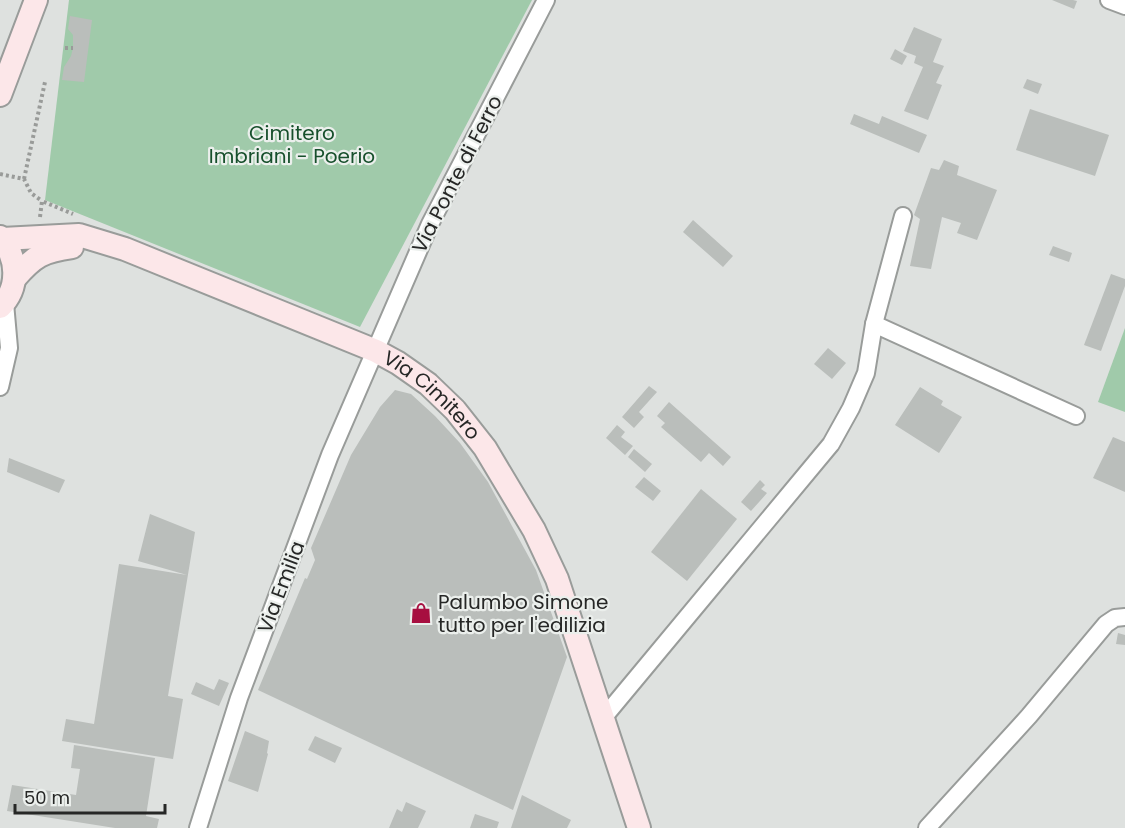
<svg xmlns="http://www.w3.org/2000/svg" width="1125" height="828" font-family="Poppins,sans-serif">
	<style>
		.green { fill: #a0caaa }
		.building { fill: #babebb }
		.lines { fill: none; stroke-linecap: round; stroke-linejoin: round }
		.minor-casing { stroke: #999c9a; stroke-width: 20 }
		.secondary-casing { stroke: #999c9a; stroke-width: 26 }
		.path { stroke: #999b99; stroke-width: 4; stroke-dasharray: 3 3; stroke-linecap: butt }
		.minor { stroke: #fff; stroke-width: 16 }
		.secondary { stroke: #fce7e9; stroke-width: 22 }
		.labels { text-anchor: middle; dominant-baseline: central; stroke-width: 4.5; stroke-linejoin: round; paint-order: stroke }
		.park-label { font-size: 20px; fill: #17502c; stroke: #ebefec }
		.street-label { font-size: 20px; fill: #262726; stroke: #ebefec }
		.poi-label { font-size: 20px; fill: #262726; stroke: #ebefec; text-anchor: start }
	</style>
	<rect width="100%" height="100%" fill="#dee1df"/>
	<g class="green">
		<path d="M69 0H532L360 327 45 200Z"/>
		<path d="M1125 328V412L1098 402Z"/>
	</g>
	<g class="building">
		<path d="M1052 0H1073L1077 1 1074 9Z"/>
		<path d="M70 16 92 20 84 82 62 80 64 67 71 56 73 48V35L68 29Z"/>
		<path d="M914 27 942 39 933 62 944 66 936 83 942 85 928 120 904 111 923 67 914 63 916 56 903 51Z"/>
		<path d="M895 49 907 56 902 65 890 59Z"/>
		<path d="M1027 79 1042 84 1038 94 1023 88Z"/>
		<path d="M1030 109 1109 135 1095 176 1016 150Z"/>
		<path d="M854 114 879 124 882 116 927 135 919 153 850 124Z"/>
		<path d="M944 160 959 166 957 175 997 190 977 240 957 233 961 223 942 217 931 269 910 266 920 219 914 215 931 168 939 170Z"/>
		<path d="M693 220 733 256 723 267 683 232Z"/>
		<path d="M1053 246 1072 253 1069 262 1049 255Z"/>
		<path d="M1111 274 1125 279V286L1101 351 1084 345Z"/>
		<path d="M828 348 846 363 832 379 814 364Z"/>
		<path d="M649 386 657 392 639 412 644 417 634 428 622 417Z"/>
		<path d="M920 387 943 401 941 405 962 417 939 453 895 425Z"/>
		<path d="M395 390 411 394 435 416 460 443 488 482 536 570 567 657 513 810 258 690 305 578 307 579 315 560 311 548 351 455 380 407Z"/>
		<path d="M669 402 731 457 723 466 709 453 701 462 661 427 665 423 657 416Z"/>
		<path d="M617 425 625 432 621 437 633 446 625 455 606 438Z"/>
		<path d="M1113 437 1125 442V492L1093 478Z"/>
		<path d="M634 449 652 464 645 472 628 457Z"/>
		<path d="M9 458 65 480 59 493 7 472Z"/>
		<path d="M644 477 661 491 653 501 635 487Z"/>
		<path d="M760 480 765 485 761 489 767 493 751 511 741 502Z"/>
		<path d="M701 489 737 519 687 581 651 552Z"/>
		<path d="M150 514 195 532 168 696 183 699 173 759 62 741 66 719 94 724 119 564 187 575 138 561Z"/>
		<path d="M1118 633 1125 635V645L1116 644Z"/>
		<path d="M219 679 229 683 219 706 191 694 196 682 214 690Z"/>
		<path d="M245 731 269 741 267 753 268 754 258 792 228 781Z"/>
		<path d="M315 736 342 748 335 763 308 750Z"/>
		<path d="M74 745 155 758 146 816 159 819 157 828H115L7 811 12 785 76 795 80 769 71 768Z"/>
		<path d="M522 795 571 820 567 828H511Z"/>
		<path d="M406 802 426 811 418 828H389L397 809 402 812Z"/>
		<path d="M475 814 499 822 497 828H470Z"/>
	</g>
	<g class="lines">
		<defs>
			<g id="minor">
				<path d="M1109 0 1125 6"/>
				<path d="M874 324 1076 416"/>
				<path d="M0 387 9 348 5 303"/>
				<path d="M604 717 831 444 851 408 866 373 874 324 903 216"/>
				<path d="M198 828 239 698 330 455 430 224 546 0"/>
				<path d="M927 828 1029 716 1106 624 1115 618 1125 617"/>
			</g>
			<g id="secondary">
				<path d="M0 95 36 0"/>
				<path d="M0 237C18 257 20 288 0 307"/>
				<path id="s1" d="M2 239 79 235 125 249 376 351 398 363 428 384 455 410 485 448 534 530 557 579 639 828"/>
				<path d="M15 278C34 256 43 251 72 247"/>
			</g>
		</defs>
		<use href="#minor" class="minor-casing"/>
		<use href="#secondary" class="secondary-casing"/>
		<g class="path">
			<path d="M65 48H73"/>
			<path d="M0 174 24 179 31 193 42 201"/>
			<path d="M24 179 45 82"/>
			<path d="M40 217 42 201 73 214"/>
		</g>
		<use href="#minor" class="minor"/>
		<use href="#secondary" class="secondary"/>
	</g>
	<defs>
		<symbol id="shop-bare" viewBox="-9 -9 18 18"><path d="M-5-2.5h2.3a2.7 3.5 0 0 1 5.4 0H5L5.5 6h-11ZM-1.5-2.5h3a1.5 2.3 0 0 0-3 0Z" fill="#a70f40" stroke="#ebefec" stroke-width="2.5" paint-order="stroke"/></symbol>
	</defs>
	<g fill-rule="evenodd">
		<use href="#shop-bare" x="406" y="598" width="30" height="30"/>
	</g>
	<g class="labels">
		<g class="park-label">
			<text x="292" y="133">Cimitero<tspan x="292" dy="23">Imbriani - Poerio</tspan></text>
		</g>
		<g class="street-label">
			<text transform="translate(457 174) rotate(-63)">Via Ponte di Ferro</text>
			<text stroke="none"><textPath href="#s1" startOffset="468">Via Cimitero</textPath></text>
			<text transform="translate(281 587) rotate(-69)">Via Emilia</text>
		</g>
		<g class="poi-label">
			<text x="438" y="602">Palumbo Simone<tspan x="438" dy="23">tutto per l'edilizia</tspan></text>
		</g>
	</g>
	<path d="M15 804v9h150v-9" fill="none" stroke="#262726" stroke-width="3"/>
	<text x="24" y="804" font-size="18" fill="#262726" stroke="#ebefec" stroke-width="4.5" paint-order="stroke">50 m</text>
</svg>
